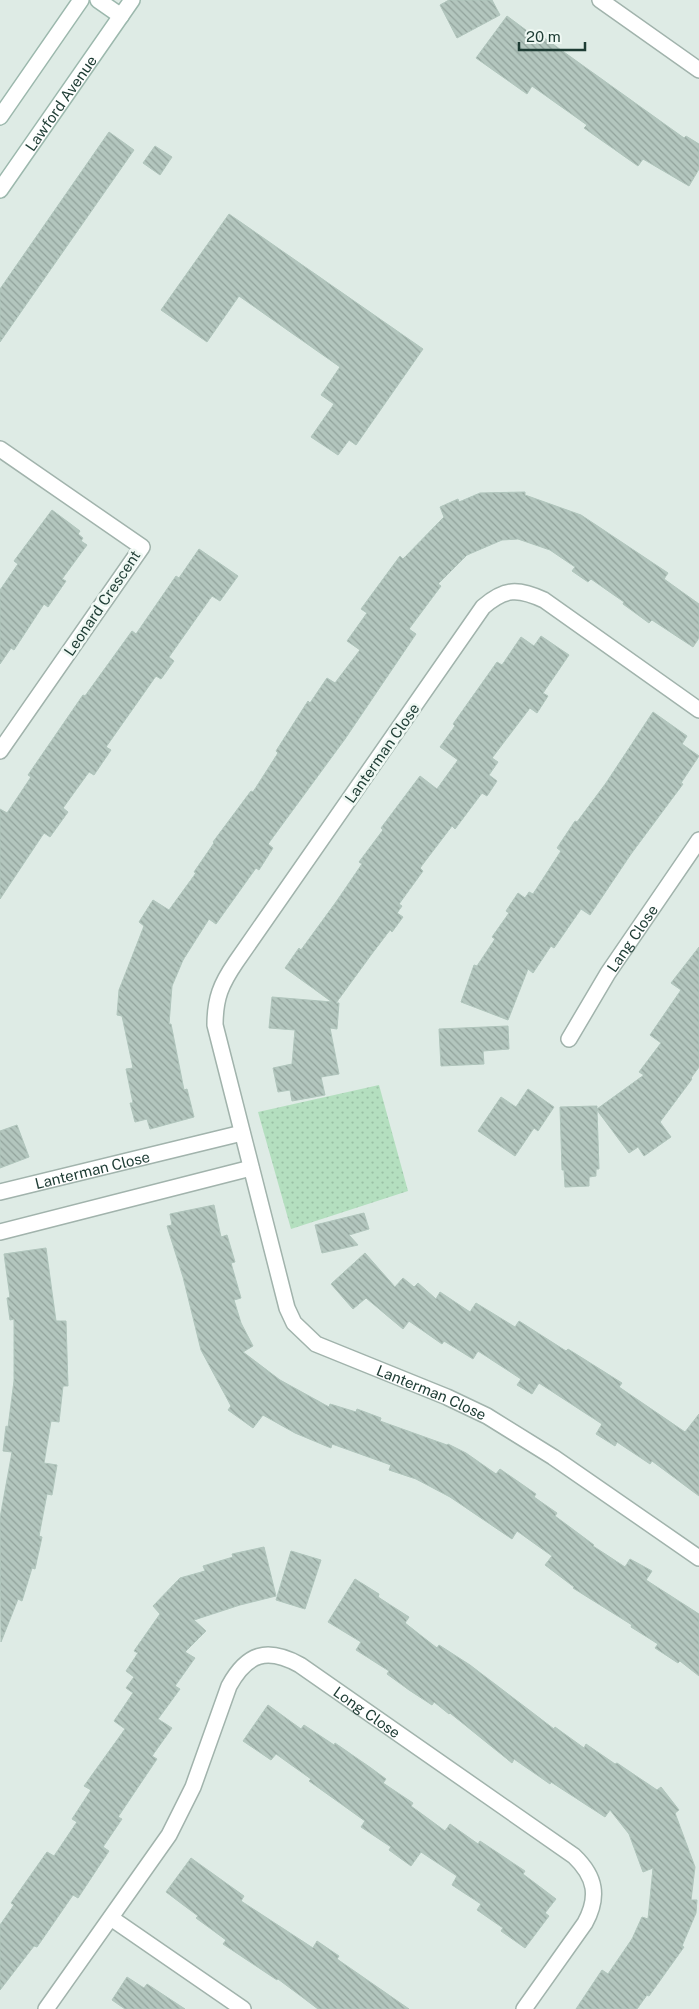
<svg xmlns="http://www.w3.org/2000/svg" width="699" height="2009" font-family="'Public Sans',sans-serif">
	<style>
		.grass { fill: url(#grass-dots) }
		.building { fill: url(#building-back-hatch); stroke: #b0c5bc }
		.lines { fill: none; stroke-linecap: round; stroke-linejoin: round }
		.street-casing { stroke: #a1b3ac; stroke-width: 18 }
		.secondary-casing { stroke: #9cb8ad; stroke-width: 18 }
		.street { stroke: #fff; stroke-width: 15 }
		.secondary { stroke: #fff; stroke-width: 15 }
		.labels { text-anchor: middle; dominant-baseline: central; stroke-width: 5; stroke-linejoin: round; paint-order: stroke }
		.street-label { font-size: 15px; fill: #1e3c34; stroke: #eff8f3 }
	</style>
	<defs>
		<pattern id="grass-dots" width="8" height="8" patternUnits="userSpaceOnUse" patternTransform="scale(1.25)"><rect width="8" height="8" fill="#b4dfbf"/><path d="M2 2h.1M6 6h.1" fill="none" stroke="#9ac0a5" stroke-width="1.8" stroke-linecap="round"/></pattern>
		<pattern id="building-back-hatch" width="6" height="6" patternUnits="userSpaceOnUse" patternTransform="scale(1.25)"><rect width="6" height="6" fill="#b3c6be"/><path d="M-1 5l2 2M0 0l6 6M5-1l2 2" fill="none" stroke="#91a29b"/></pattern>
	</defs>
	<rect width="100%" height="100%" fill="#deebe5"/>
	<path class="grass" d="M379 1085 408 1191 291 1229 258 1112Z"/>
	<g class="building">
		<path d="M449 0H492L500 15 457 38 440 5Z"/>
		<path d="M507 16 534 36 536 32 684 138 686 136 699 144V169L689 186 643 159 638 166 584 128 587 125 532 86 527 94 476 58Z"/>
		<path d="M109 132 134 150 0 342V289Z"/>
		<path d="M155 146 172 157 160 175 143 163Z"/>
		<path d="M229 214 423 349 356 445 349 440 338 455 311 437 334 404 321 395 340 367 239 296 207 342 161 310Z"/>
		<path d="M525 492V495L581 515 668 573 664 579 699 604V638L693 647 652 620 649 623 623 604 624 602 591 579 588 582 572 571 575 567 550 550 518 539 502 540 467 555 438 584 441 586 409 629 416 634 345 739 268 844 273 848 259 870 256 868 216 924 209 919 183 960 172 986 169 1024H171L184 1090 187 1089 194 1117 150 1129 147 1119 135 1122 130 1103H133L126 1069 133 1068 122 1016 117 1015 119 990 144 926 139 922 153 900 169 910 196 873 194 872 214 843 213 842 251 791 253 792 278 753 276 751 308 701 310 703 327 678 335 683 360 650 347 641 367 613 361 609 400 556 403 559 444 517 440 507 458 499 459 502 480 493Z"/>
		<path d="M52 510 80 531 78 534 83 538 81 541 87 545 62 579 66 581 48 607 44 604 14 650 11 648 0 664V590L18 564 14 561Z"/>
		<path d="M199 549 238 576 220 601 212 596 169 657 174 661 161 679 156 676 106 747 111 750 94 775 89 772 63 808 68 812 50 837 44 833 0 899V809L7 813 31 777 28 775 83 695 85 696 132 631 136 634 176 576 179 578Z"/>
		<path d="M541 636 569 655 543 693 548 696 537 713 530 708 492 758 498 762 489 775 497 781 487 796 482 793 455 829 452 826 420 868 423 871 399 904 402 906 397 913 403 917 392 932 390 930 371 955 336 1003H339L337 1029 330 1028 339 1074 321 1077 325 1095 292 1101 290 1090 278 1092 273 1068 292 1064 295 1030 269 1028 272 997 332 1002 285 968 299 948 301 950 336 902 362 864 359 862 383 830 381 828 420 776 437 789 458 760 440 747 455 726 453 724 497 662 502 665 521 637 534 646Z"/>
		<path d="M653 712 687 736 682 744 699 756 681 783 683 784 631 854 590 915 581 909 554 948 551 946 533 973 528 969 508 1020 461 1002 474 965 477 966 495 939 492 937 509 913 506 911 518 893 525 898 529 892 533 894 561 851 557 848 575 821 577 822 606 783Z"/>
		<path d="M699 947V1067L691 1078 692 1079 660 1122 671 1137 644 1156 638 1147 629 1153 597 1110 599 1169H596V1176L589 1177V1186L565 1187 564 1170H562L560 1107 597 1106V1109L644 1075 639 1072 661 1043 650 1035 681 990 671 983Z"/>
		<path d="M508 1026 509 1049 483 1051 484 1064 441 1066 439 1029Z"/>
		<path d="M528 1089 554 1107 538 1131 534 1128 515 1156 478 1131 501 1097 516 1107Z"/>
		<path d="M17 1125 29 1157 0 1168V1131Z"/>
		<path d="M214 1205 221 1237 227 1235 235 1262 231 1263 241 1298 234 1300 241 1323 253 1346 243 1352 280 1380 329 1407 330 1404 356 1412 357 1409 381 1418 380 1421 447 1445 448 1444 466 1453 496 1474 500 1469 536 1494 534 1497 557 1513 555 1516 594 1545 593 1546 625 1567 630 1559 652 1571 646 1580 699 1614V1676L680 1661 678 1663 655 1648 658 1644 631 1627 632 1625 573 1588 574 1587 545 1565 552 1556 517 1531 512 1539 450 1497 416 1479 389 1470 391 1465 332 1444 331 1448 295 1433 263 1415 253 1428 228 1410 231 1406 201 1350 183 1277 167 1226 172 1225 170 1214Z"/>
		<path d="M364 1213 369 1229 349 1235 358 1245 322 1253 315 1225Z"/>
		<path d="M46 1248 56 1321H66L68 1386H63L59 1422 51 1421 44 1463 57 1465 52 1495 47 1494 39 1536 42 1537 35 1569 32 1568 22 1601 18 1599 1 1642 0 1518 12 1452 3 1451 6 1426 8 1427 14 1381V1319L10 1320 7 1298 10 1297 4 1254Z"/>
		<path d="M365 1253 395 1287 403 1278 414 1287 418 1283 436 1299 440 1292 470 1312 476 1303 515 1327 519 1321 566 1351 568 1349 622 1383 619 1387 685 1432 699 1414V1496L652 1461 650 1464 617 1442 615 1446 596 1434 602 1424 539 1383 532 1394 517 1385 521 1379 478 1351 473 1359 444 1341 442 1344 409 1321 403 1329 366 1298 353 1309 331 1284Z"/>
		<path d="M264 1547 276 1596 240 1605 194 1620 206 1631 185 1652 195 1658 175 1686 180 1689 158 1719 172 1728 152 1756 157 1759 118 1817 122 1819 103 1847 109 1851 78 1898 73 1895 37 1947 34 1946 0 1990V1925L14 1905 11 1903 47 1852 54 1856 77 1822 72 1819 91 1790 84 1786 125 1729 114 1721 133 1693 126 1688 134 1677 126 1671 138 1653 134 1651 160 1614 153 1606 180 1578 205 1571 203 1566 233 1557 232 1554Z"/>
		<path d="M291 1551 321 1560 305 1609 276 1600Z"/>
		<path d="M355 1579 379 1594 378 1597 409 1617 405 1623 437 1648 439 1645 470 1665 554 1729 555 1727 584 1748 586 1744 615 1764 617 1763 657 1790 661 1787 679 1810 675 1813 695 1867 691 1900H697L696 1913 682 1946 684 1947 649 1996 647 1995 637 2009H576L602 1970 608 1974 632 1939 642 1917 648 1919 653 1868 643 1872 629 1834 610 1810 605 1817 551 1782 550 1784 514 1759 512 1763 450 1713 449 1714 434 1702 432 1705 409 1690 387 1674 389 1671 356 1650 361 1642 328 1622Z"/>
		<path d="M268 1705 301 1729 304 1725 334 1745 335 1743 371 1768 386 1779 383 1783 413 1803 411 1806 445 1831 450 1824 478 1844 480 1841 525 1871 523 1874 556 1899 545 1913 549 1916 525 1948 501 1931 503 1928 477 1910 481 1904 452 1885 457 1876 421 1852 411 1866 389 1850 391 1847 361 1827 365 1821 309 1781 311 1779 276 1754 271 1760 243 1741Z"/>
		<path d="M191 1858 244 1896 241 1901 313 1948 317 1941 339 1956 337 1959 409 2009H318L278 1979 277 1980 223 1944 226 1940 196 1918 198 1916 166 1892Z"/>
		<path d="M127 1977 144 1988 147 1984 185 2009H125L112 2000Z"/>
	</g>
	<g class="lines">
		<defs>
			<g id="street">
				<path d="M600 0 699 70"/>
				<path d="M0 449 142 547 0 751"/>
				<path id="s1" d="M699 710 544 600C518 588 505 588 483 607L236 962C221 984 215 998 215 1025L287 1308 294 1323 316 1344 447 1397 487 1416 553 1457 699 1558"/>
				<path id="s2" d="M569 1039 608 973 699 840"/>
				<path id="s3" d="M0 1192 242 1133"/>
				<path d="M0 1232 251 1168"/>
				<path d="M111 1918 243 2009"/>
				<path id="s4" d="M46 2009 169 1835 193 1787 229 1686C247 1653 267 1647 300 1665L574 1856C596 1877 599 1897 585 1923L524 2009"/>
			</g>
			<g id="secondary">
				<path d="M98 0 121 16"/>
				<path d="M0 117 81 0"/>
				<path id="s5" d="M0 190 132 0"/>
			</g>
		</defs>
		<use href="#street" class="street-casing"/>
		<use href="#secondary" class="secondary-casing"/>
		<use href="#street" class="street"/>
		<use href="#secondary" class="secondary"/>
	</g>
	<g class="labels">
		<g class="street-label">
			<text stroke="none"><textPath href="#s5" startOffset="106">Lawford Avenue</textPath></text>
			<text transform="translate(102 603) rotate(-56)">Leonard Crescent</text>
			<text transform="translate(382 753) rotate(-55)">Lanterman Close</text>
			<text stroke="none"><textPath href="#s2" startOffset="119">Lang Close</textPath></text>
			<text stroke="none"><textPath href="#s3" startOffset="95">Lanterman Close</textPath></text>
			<text stroke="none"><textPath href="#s1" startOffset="1221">Lanterman Close</textPath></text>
			<text stroke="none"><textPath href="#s4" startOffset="542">Long Close</textPath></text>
		</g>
	</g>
	<path d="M519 42v8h66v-8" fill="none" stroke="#1e3c34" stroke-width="2.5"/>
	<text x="526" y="42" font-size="15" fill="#1e3c34" stroke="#eff8f3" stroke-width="4" paint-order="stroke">20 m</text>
</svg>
